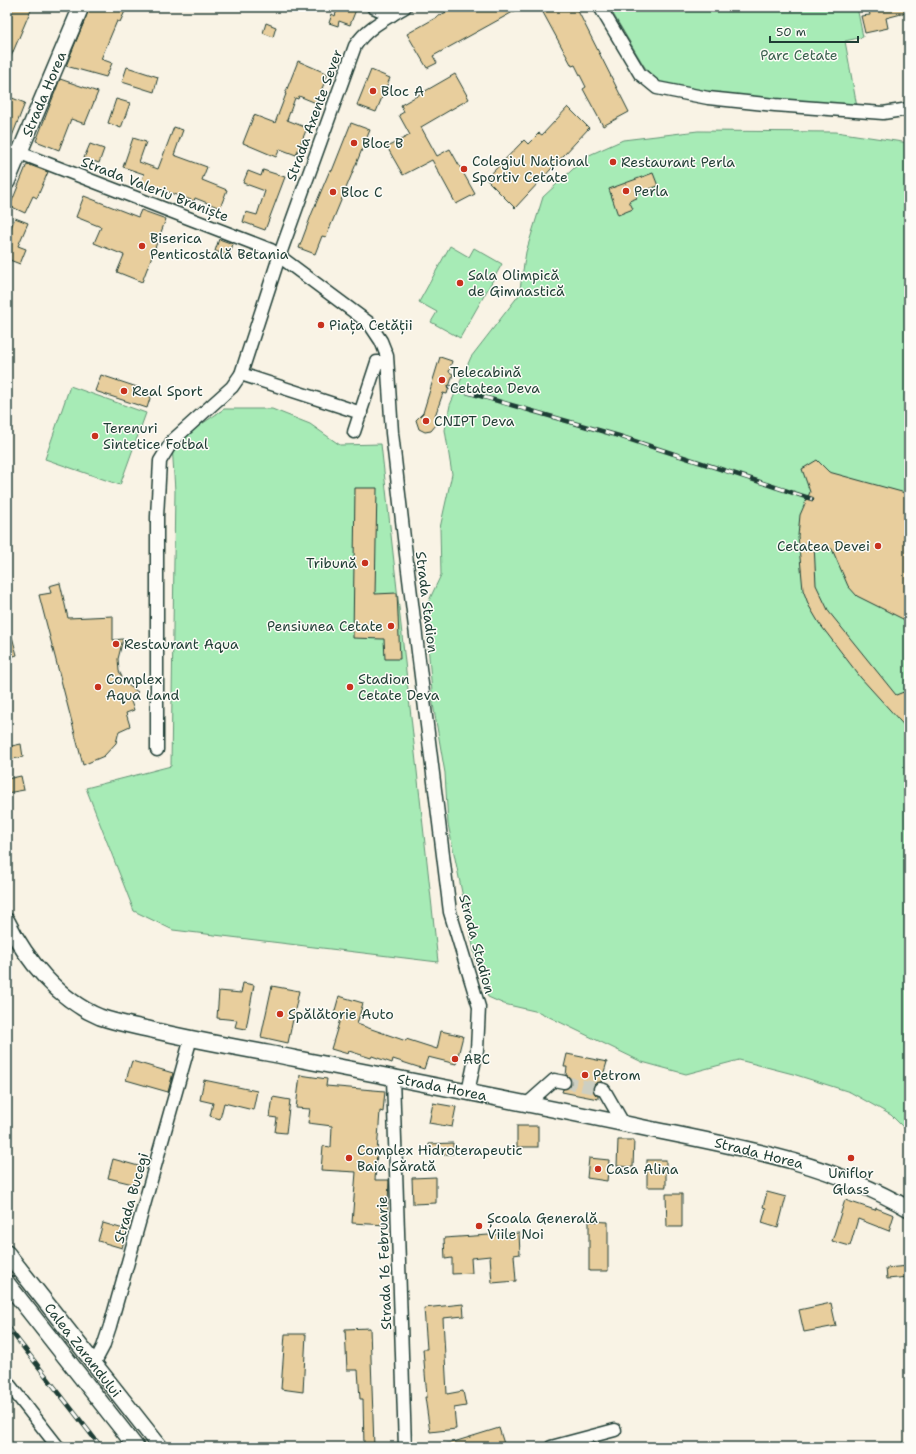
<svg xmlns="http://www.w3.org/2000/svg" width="916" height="1454" font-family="'Shantell Sans',sans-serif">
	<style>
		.green { fill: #a7ebb6; stroke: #639475 }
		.building { fill: #e8ce9d; stroke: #1f3d34 }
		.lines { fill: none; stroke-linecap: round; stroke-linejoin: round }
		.minor-tunnel { stroke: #cdcfc2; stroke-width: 12; stroke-dasharray: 12 6; stroke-linecap: butt }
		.minor-casing { stroke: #1f3d34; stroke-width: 15 }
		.major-casing { stroke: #1f3d34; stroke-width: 18 }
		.minor { stroke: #fdfcf7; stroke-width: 12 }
		.major { stroke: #fdfcf7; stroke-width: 15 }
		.rail-casing { stroke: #1f3d34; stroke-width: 4.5 }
		.rail { stroke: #fdfcf7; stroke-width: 3; stroke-dasharray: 9; stroke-linecap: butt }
		.poi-dot { fill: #c8321e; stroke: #fdfcf7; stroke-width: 1.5 }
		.labels { text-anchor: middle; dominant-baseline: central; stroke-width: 3; stroke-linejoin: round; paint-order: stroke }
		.park-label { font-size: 14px; fill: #3a604e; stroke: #fdfcf7 }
		.poi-label { font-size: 14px; fill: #1f3d34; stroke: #fdfcf7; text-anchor: start }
		.street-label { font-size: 14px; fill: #1f3d34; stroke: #fdfcf7 }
	</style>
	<rect width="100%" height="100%" fill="#f9f3e5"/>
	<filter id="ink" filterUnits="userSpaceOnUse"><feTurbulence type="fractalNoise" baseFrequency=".025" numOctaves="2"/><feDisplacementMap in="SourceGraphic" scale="8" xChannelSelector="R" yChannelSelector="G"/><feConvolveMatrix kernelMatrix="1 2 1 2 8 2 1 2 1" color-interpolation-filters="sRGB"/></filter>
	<g filter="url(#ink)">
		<g class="green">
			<path d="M609 7H857L863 37 845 41 857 107 730 96 666 86 652 76 644 66Z"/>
			<path d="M698 131 836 132 909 143V1133L891 1115 850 1092 793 1074 739 1060 686 1074 642 1062 539 1012 504 1004 488 997 476 961 448 824 445 773 433 704 425 609 441 575 440 528 452 474 445 430 450 405 471 357 519 295 526 252 543 197 587 156 623 140Z"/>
			<path d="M450 246 469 257 474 248 502 264 460 338 431 322 437 312 419 302Z"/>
			<path d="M70 386 146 413 120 485 45 459Z"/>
			<path d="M224 409H272L310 424 340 445 381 444 438 962 173 930 134 911 86 788 171 766 175 491 172 444Z"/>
		</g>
		<g class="building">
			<path d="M7 7H32L7 66Z"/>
			<path d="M90 7H127L120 22 117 21 101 59 112 63 106 77 66 66Z"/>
			<path d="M338 7H357L350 25 339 21 338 26 329 23 332 14 335 16Z"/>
			<path d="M455 7H522L433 56 437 63 427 68 407 34Z"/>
			<path d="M540 7H576L629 112 603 126 583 89 586 87 575 65 572 66Z"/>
			<path d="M868 7H909V12L886 18 888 28 865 33 861 16 870 15Z"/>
			<path d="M266 23 276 27 273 37 263 33Z"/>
			<path d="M298 61 328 74 316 103 299 96 298 99 295 98 287 120 307 128 296 155 280 149 276 157 243 143 254 115 275 123 286 94H285Z"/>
			<path d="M127 67 158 77 154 92 122 82Z"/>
			<path d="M371 70 390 78 376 112 357 105Z"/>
			<path d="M455 74 469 99 421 127 437 156 450 149 475 194 456 204 432 160 403 175 387 147 410 135 399 115 404 112 401 105Z"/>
			<path d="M60 79 98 92 85 124 71 119 59 150 36 141Z"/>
			<path d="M7 96 25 103 9 144H7Z"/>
			<path d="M116 99 130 103 121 128 108 123Z"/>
			<path d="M568 107 589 128 515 208 486 179 524 140 528 144 539 133 542 135Z"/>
			<path d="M351 123 370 130 326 237 322 236 315 254 299 248 312 213 330 170 332 171Z"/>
			<path d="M174 127 183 130 174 155 207 167 202 180 227 190 220 208 195 198 194 201 141 183 144 174 123 167 133 138 146 142 139 162 158 169Z"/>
			<path d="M90 144 104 149 99 163 84 158Z"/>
			<path d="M27 164 48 172 37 198 33 196 25 213 10 206Z"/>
			<path d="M263 170 285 177 265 230 243 222 246 212 257 215 265 191 243 183 248 171 261 176Z"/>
			<path d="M653 173 658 186 636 194 637 198 629 201 633 209 618 215 609 189Z"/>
			<path d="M84 196 138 217 141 210 166 219 142 282 117 272 124 255 94 243 101 227 76 217Z"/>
			<path d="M15 218 28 223 18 246 26 249 20 264 7 259V237Z"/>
			<path d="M219 239 233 244 229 256 215 251Z"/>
			<path d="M440 357 452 361 449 372 453 374 447 394 443 393 435 416 436 425 431 431 425 432 419 429 416 420 423 413Z"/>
			<path d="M101 375 152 392 147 408 95 391Z"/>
			<path d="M817 460 829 472 909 494V622L857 596 848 586 832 549 814 544 816 585 829 612 896 695 909 690V731L861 678 819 623 809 606 803 590 798 536 800 515 810 492 802 469Z"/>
			<path d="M355 488H377L375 594 397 593 400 659H385L384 639 353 638Z"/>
			<path d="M60 583 68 618 113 616V640L123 639 118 659 119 671 125 683 138 692 129 696 134 710 126 713 130 726 119 731 116 743 104 756 83 765 39 595 51 593 49 586Z"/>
			<path d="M10 629 17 655 7 658V630Z"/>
			<path d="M21 744 23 757 7 760V747Z"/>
			<path d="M21 776 24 790 7 793V779Z"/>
			<path d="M243 983 254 985 246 1029 235 1027 237 1020 217 1018 219 991 241 993Z"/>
			<path d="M272 986 299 991 288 1043 261 1037Z"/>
			<path d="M339 996 363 1003 357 1024 406 1041V1039L437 1049 441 1031 463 1036 456 1064 428 1057 424 1069 393 1059 392 1063 372 1056 371 1058 349 1051 348 1054 331 1049 341 1016 334 1014Z"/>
			<path d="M567 1054 607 1062 601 1082 595 1084 593 1088 595 1094 598 1096V1099L562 1092 563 1089 569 1087 571 1083 569 1077 566 1075 567 1067H564Z"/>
			<path d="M132 1061 173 1073 168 1092 126 1080Z"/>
			<path d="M300 1075 327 1079 326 1086 385 1091 383 1112 380 1111 375 1180H389L387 1225 352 1223 356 1172 321 1170 323 1146 331 1147 332 1126 308 1123 310 1109 296 1108Z"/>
			<path d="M204 1080 257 1091 253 1110 224 1103 220 1119 210 1116 213 1103 200 1100Z"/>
			<path d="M273 1097 290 1100 286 1133 275 1132 277 1118 270 1117Z"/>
			<path d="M433 1103 456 1107 452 1127 429 1123Z"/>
			<rect x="517" y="1126" width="21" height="21"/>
			<path d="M618 1140H634L633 1167 617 1166Z"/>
			<path d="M453 1143V1154L429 1155V1144Z"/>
			<path d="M589 1158 609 1160 607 1181 587 1178Z"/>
			<path d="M113 1159 142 1167 137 1185 108 1178Z"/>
			<rect x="647" y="1160" width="19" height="27"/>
			<path d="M436 1177V1203L413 1204 412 1178Z"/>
			<path d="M767 1192 786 1197 778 1228 762 1223 766 1208 763 1207Z"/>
			<path d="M666 1194H682V1227H667Z"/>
			<path d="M845 1200 875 1210 876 1208 894 1215 889 1231 858 1219 850 1246 832 1241Z"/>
			<path d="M589 1221 608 1222V1271H589Z"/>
			<path d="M103 1223 127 1230 122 1248 98 1241Z"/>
			<path d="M519 1233 520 1254 514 1255 516 1281 492 1283 490 1256 471 1258 472 1273 452 1274V1258L445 1259 444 1238Z"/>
			<path d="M909 1266V1277L887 1279 886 1268Z"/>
			<path d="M831 1303 836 1326 804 1332 799 1310Z"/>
			<path d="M463 1304 464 1316 443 1318 447 1394 463 1391 466 1406 454 1408 456 1429 430 1432 425 1397H427L423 1349H427L424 1308Z"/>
			<path d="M370 1328 374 1447H364L363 1399H360L358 1370H347L345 1329Z"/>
			<path d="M285 1334H306L303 1392 281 1389Z"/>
			<path d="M499 1428 505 1447H445L444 1445Z"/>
		</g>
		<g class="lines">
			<path class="minor-tunnel" d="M564 1082 600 1089"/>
			<defs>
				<g id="minor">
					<path d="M373 7 392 15"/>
					<path d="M600 7 640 74 657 88 708 98 775 105 883 113 909 109"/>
					<path d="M7 151 20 153 271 250 369 323 381 341 387 356 392 433 404 538 450 912 479 1007 477 1050 468 1092"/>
					<path d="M241 374 361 413"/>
					<path d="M354 432 377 362H387"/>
					<path d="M157 750V517L160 461 173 440 232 387 241 374 280 254 355 46C367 27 386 19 405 7"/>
					<path d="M393 1078 405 1447"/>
					<path d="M600 1089 604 1090 623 1123"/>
					<path d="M527 1104 554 1080 564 1082"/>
					<path d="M94 1364 103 1347 110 1326 191 1038"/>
					<path d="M7 1382 58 1447"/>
					<path d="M551 1447 615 1430"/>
				</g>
				<g id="major">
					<path d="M7 182 81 7"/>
					<path d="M7 921C26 960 59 1000 100 1017 117 1023 135 1026 152 1030 190 1039 229 1046 267 1053 391 1077 516 1101 640 1127 732 1146 827 1161 909 1209"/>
					<path d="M7 1253 160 1447"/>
					<path d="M7 1283 136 1447"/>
				</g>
			</defs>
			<use href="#minor" class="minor-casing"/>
			<use href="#major" class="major-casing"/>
			<use href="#minor" class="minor"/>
			<use href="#major" class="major"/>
			<defs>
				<g id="rail">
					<path d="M449 387 619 436 812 499"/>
					<path d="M7 1326 101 1447"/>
				</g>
			</defs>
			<use href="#rail" class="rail-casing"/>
			<use href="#rail" class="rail"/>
		</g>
	</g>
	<g class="poi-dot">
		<circle cx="373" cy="91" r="4"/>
		<circle cx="354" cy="143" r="4"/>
		<circle cx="613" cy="162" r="4"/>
		<circle cx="464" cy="169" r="4"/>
		<circle cx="626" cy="191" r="4"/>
		<circle cx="333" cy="192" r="4"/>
		<circle cx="142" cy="246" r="4"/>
		<circle cx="460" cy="283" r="4"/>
		<circle cx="321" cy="325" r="4"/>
		<circle cx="442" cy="380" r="4"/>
		<circle cx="124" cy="391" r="4"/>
		<circle cx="426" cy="421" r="4"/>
		<circle cx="95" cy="436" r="4"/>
		<circle cx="878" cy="546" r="4"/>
		<circle cx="365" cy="563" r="4"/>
		<circle cx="391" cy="626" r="4"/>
		<circle cx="116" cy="644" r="4"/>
		<circle cx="98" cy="687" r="4"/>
		<circle cx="350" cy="687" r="4"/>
		<circle cx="280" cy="1014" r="4"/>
		<circle cx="455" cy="1059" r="4"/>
		<circle cx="585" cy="1075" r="4"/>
		<circle cx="349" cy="1158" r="4"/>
		<circle cx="851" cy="1158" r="4"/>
		<circle cx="598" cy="1169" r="4"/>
		<circle cx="479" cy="1226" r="4"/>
	</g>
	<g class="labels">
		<g class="park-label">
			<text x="799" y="55">Parc Cetate</text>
		</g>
		<g class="poi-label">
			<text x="381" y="91">Bloc A</text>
			<text x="362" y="143">Bloc B</text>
			<text x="472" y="161">Colegiul Național<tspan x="472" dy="16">Sportiv Cetate</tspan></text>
			<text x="621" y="162">Restaurant Perla</text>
			<text x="634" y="191">Perla</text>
			<text x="341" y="192">Bloc C</text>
			<text x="150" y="238">Biserica<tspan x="150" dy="16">Penticostală Betania</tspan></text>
			<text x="468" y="275">Sala Olimpică<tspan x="468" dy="16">de Gimnastică</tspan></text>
			<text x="329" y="325">Piața Cetății</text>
			<text x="450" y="372">Telecabină<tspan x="450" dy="16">Cetatea Deva</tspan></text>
			<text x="132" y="391">Real Sport</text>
			<text x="434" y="421">CNIPT Deva</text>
			<text x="103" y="428">Terenuri<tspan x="103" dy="16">Sintetice Fotbal</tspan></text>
			<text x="870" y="546" text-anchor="end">Cetatea Devei</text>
			<text x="357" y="563" text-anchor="end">Tribună</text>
			<text x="383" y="626" text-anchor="end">Pensiunea Cetate</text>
			<text x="124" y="644">Restaurant Aqua</text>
			<text x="106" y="679">Complex<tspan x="106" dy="16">Aqua Land</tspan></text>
			<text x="358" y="679">Stadion<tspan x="358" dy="16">Cetate Deva</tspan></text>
			<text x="288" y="1014">Spălătorie Auto</text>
			<text x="463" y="1059">ABC</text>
			<text x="593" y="1075">Petrom</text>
			<text x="357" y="1150">Complex Hidroterapeutic<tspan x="357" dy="16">Baia Sărată</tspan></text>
			<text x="606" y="1169">Casa Alina</text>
			<text x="851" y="1173" text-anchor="middle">Uniflor<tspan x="851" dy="16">Glass</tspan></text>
			<text x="487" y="1218">Școala Generală<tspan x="487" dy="16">Viile Noi</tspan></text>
		</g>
		<g class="street-label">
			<text transform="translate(44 94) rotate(-67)">Strada Horea</text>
			<text transform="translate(314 115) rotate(-70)">Strada Axente Sever</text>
			<text transform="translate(155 189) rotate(21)">Strada Valeriu Braniște</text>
			<text transform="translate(427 602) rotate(83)">Strada Stadion</text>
			<text transform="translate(477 944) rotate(75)">Strada Stadion</text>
			<text transform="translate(442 1087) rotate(11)">Strada Horea</text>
			<text transform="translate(759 1153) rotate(14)">Strada Horea</text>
			<text transform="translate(131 1198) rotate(-74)">Strada Bucegi</text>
			<text transform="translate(384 1263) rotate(-92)">Strada 16 Februarie</text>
			<text transform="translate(83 1350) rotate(52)">Calea Zarandului</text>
		</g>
	</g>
	<rect width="916" height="1454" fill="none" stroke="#fdfcf7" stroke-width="24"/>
	<rect x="12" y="12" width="892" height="1430" fill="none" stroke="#1f3d34" stroke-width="1.5" filter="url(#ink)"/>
	<path d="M770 36v6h88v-6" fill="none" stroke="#1f3d34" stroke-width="2"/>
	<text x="776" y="36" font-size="12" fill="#1f3d34" stroke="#fdfcf7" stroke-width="3" paint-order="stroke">50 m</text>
</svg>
